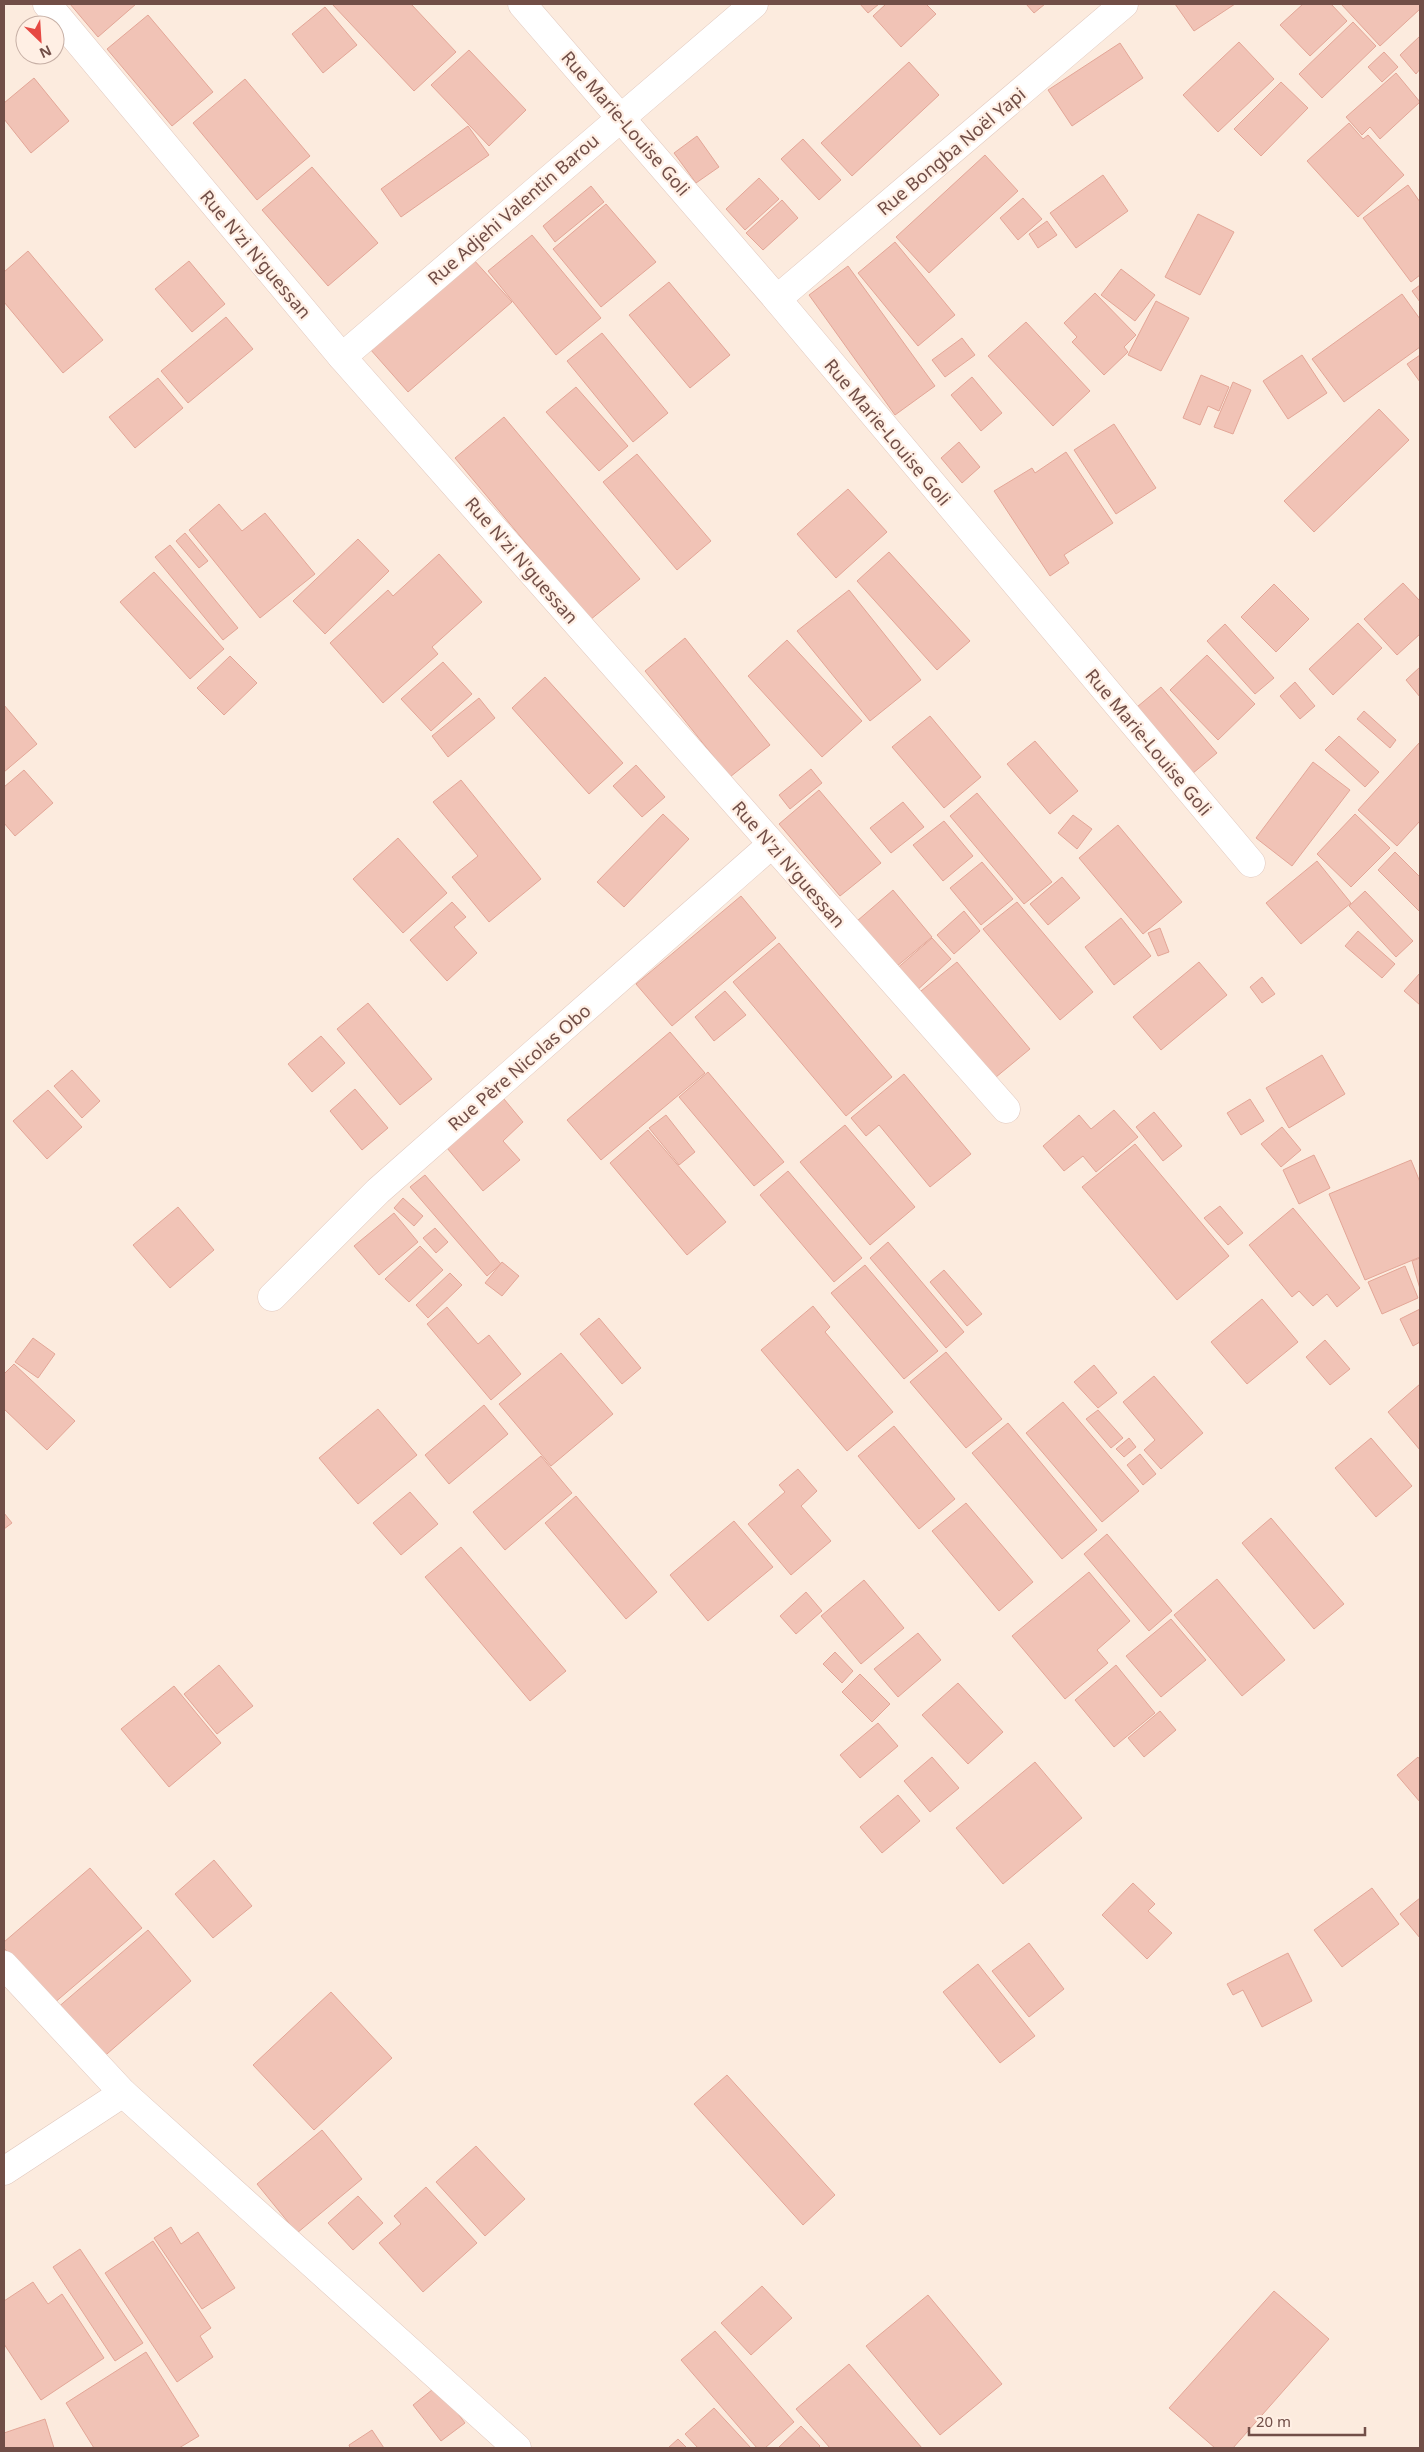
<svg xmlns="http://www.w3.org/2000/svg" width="1424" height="2452" font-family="'Noto Sans',sans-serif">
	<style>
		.building { fill: #f1c3b6; stroke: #e3a697 }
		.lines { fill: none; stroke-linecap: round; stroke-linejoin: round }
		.minor-casing { stroke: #e1c8be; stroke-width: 29 }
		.minor { stroke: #fff; stroke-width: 28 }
		.labels { text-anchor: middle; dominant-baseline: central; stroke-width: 4.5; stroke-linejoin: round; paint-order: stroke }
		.street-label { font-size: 18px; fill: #714e47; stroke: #ffefe4 }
	</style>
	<rect width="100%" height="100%" fill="#fcebde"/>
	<g class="building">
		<path d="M70 4H136L98 37Z"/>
		<path d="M332 4H411L456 52 414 91Z"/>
		<path d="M860 4H879L868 13Z"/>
		<path d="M886 4H926L936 14 901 47 873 16Z"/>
		<path d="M1026 4H1045L1034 13Z"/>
		<path d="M1175 4H1235L1194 31Z"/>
		<path d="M1303 4H1331L1347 21 1310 56 1280 25Z"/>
		<path d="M1341 4H1420V9L1380 46Z"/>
		<path d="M325 7 357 45 323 73 292 34Z"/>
		<path d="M148 15 213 92 172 126 107 49Z"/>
		<path d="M1353 22 1376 46 1322 98 1299 74Z"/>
		<path d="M1420 36V69L1416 74 1400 55Z"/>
		<path d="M1239 42 1274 79 1218 132 1183 95Z"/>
		<path d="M1120 43 1143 78 1072 126 1048 90Z"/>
		<path d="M469 50 526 110 489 146 431 85Z"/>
		<path d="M1384 52 1398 67 1382 82 1368 67Z"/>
		<path d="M909 62 939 95 852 176 821 143Z"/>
		<path d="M1396 73 1420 102 1380 139 1370 127 1362 135 1346 117Z"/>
		<path d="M34 78 69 121 31 153 4 119V103Z"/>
		<path d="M245 79 310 156 257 200 193 123Z"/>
		<path d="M1281 82 1308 108 1261 156 1234 129Z"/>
		<path d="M1349 123 1363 139 1368 135 1404 175 1358 217 1307 161Z"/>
		<path d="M468 126 489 155 401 217 381 189Z"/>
		<path d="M697 136 719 167 696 183 674 153Z"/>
		<path d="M803 139 841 180 819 200 781 159Z"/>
		<path d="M985 155 1018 191 929 273 896 237Z"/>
		<path d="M312 167 378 243 328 286 262 210Z"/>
		<path d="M1103 175 1128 211 1076 248 1050 213Z"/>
		<path d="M759 178 779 199 745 230 726 209Z"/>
		<path d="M1408 185 1420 202V275L1411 282 1363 218Z"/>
		<path d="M591 186 604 202 555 242 543 226Z"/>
		<path d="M1023 198 1042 219 1018 240 1000 218Z"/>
		<path d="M782 200 798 218 763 250 746 233Z"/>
		<path d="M606 204 656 262 601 307 553 249Z"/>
		<path d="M1198 214 1234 232 1200 295 1165 277Z"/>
		<path d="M1047 221 1057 235 1038 248 1029 234Z"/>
		<path d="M532 235 601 318 556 355 488 271Z"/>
		<path d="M895 242 955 315 918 346 858 273Z"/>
		<path d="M28 251 103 340 63 373 4 302V272Z"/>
		<path d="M473 259 512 302 408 392 370 349Z"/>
		<path d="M189 261 225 304 192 332 155 289Z"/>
		<path d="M848 266 935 386 895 415 809 295Z"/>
		<path d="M1121 269 1155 295 1135 321 1101 295Z"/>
		<path d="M669 282 730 355 690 388 629 315Z"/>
		<path d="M1420 285V302L1412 291Z"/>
		<path d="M1095 293 1136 335 1124 347 1128 352 1104 375 1072 342 1077 337 1064 323Z"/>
		<path d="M1402 294 1420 319V347L1344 402 1312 359Z"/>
		<path d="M1156 301 1189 318 1161 371 1128 355Z"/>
		<path d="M226 317 253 349 188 403 161 371Z"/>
		<path d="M1026 322 1090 391 1053 426 988 356Z"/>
		<path d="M602 333 668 413 633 442 567 361Z"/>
		<path d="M962 338 975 355 945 377 932 360Z"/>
		<path d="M1302 355 1327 393 1288 419 1263 381Z"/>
		<path d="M1420 355V382L1407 364Z"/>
		<path d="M1201 375 1229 387 1219 411 1208 406 1200 425 1183 418Z"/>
		<path d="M972 377 1002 413 981 431 951 395Z"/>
		<path d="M158 378 183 408 135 448 109 417Z"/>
		<path d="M1233 382 1251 390 1233 434 1214 427Z"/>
		<path d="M576 387 628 446 599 471 546 412Z"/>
		<path d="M1379 409 1409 440 1314 532 1284 501Z"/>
		<path d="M504 417 640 579 590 620 455 458Z"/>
		<path d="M1114 424 1156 488 1116 514 1074 450Z"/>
		<path d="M959 442 980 467 962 483 941 458Z"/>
		<path d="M1066 452 1113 523 1064 555 1069 563 1050 576 994 491 1032 468 1035 473Z"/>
		<path d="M637 454 711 541 677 570 603 482Z"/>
		<path d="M848 489 887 532 836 578 797 534Z"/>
		<path d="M219 504 242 531 265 513 315 574 260 618 189 530Z"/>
		<path d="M185 533 208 561 199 568 176 541Z"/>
		<path d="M358 539 389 571 325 634 293 601Z"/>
		<path d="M170 545 238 628 223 640 155 557Z"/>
		<path d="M889 552 970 641 937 670 857 581Z"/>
		<path d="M439 554 482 602 432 647 438 654 383 703 330 643 388 590 393 596Z"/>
		<path d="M154 572 224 649 190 679 120 602Z"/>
		<path d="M1403 583 1420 601V634L1397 655 1364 619Z"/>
		<path d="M1274 584 1309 619 1276 652 1241 617Z"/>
		<path d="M849 590 921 680 870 721 797 631Z"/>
		<path d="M1358 623 1382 648 1333 695 1309 669Z"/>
		<path d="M1225 624 1274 678 1255 694 1207 641Z"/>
		<path d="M685 638 770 745 730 777 645 671Z"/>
		<path d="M787 640 862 721 822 757 748 676Z"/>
		<path d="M1207 655 1255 704 1218 740 1170 690Z"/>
		<path d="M230 656 257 683 224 715 197 688Z"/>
		<path d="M443 662 472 694 431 731 401 699Z"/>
		<path d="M1420 667V697L1406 680Z"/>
		<path d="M545 677 623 763 589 794 512 708Z"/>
		<path d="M1295 682 1315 706 1300 719 1280 696Z"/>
		<path d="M1161 687 1217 753 1186 779 1131 712Z"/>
		<path d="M479 698 495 718 448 757 432 736Z"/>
		<path d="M4 705 37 744 4 772Z"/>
		<path d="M1364 711 1396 740 1390 748 1357 719Z"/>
		<path d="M930 716 981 777 944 808 892 747Z"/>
		<path d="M1339 736 1379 772 1365 787 1325 750Z"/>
		<path d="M1035 741 1078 791 1050 814 1007 764Z"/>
		<path d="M1420 742V821L1397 846 1358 810Z"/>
		<path d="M1313 762 1350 790 1292 866 1256 838Z"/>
		<path d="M636 765 665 797 642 817 613 786Z"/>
		<path d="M811 769 822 783 790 809 779 795Z"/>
		<path d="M24 770 53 803 15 836 4 823V787Z"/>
		<path d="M461 780 541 879 489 922 452 877 478 856 433 802Z"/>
		<path d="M819 790 881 863 840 896 779 824Z"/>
		<path d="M977 793 1052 882 1024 904 950 816Z"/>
		<path d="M903 802 924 827 891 853 870 828Z"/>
		<path d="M663 814 689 839 624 907 597 882Z"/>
		<path d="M1355 814 1390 848 1351 887 1317 854Z"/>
		<path d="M1073 815 1092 829 1077 849 1058 833Z"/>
		<path d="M944 821 973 856 943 881 913 845Z"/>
		<path d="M1118 825 1182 902 1143 934 1079 858Z"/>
		<path d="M398 838 447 893 403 933 353 879Z"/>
		<path d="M1395 852 1420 877V912L1378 870Z"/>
		<path d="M1317 861 1351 903 1301 944 1266 903Z"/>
		<path d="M982 862 1013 899 981 925 950 888Z"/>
		<path d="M1062 877 1080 898 1048 925 1030 904Z"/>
		<path d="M893 890 932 937 896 967 857 921Z"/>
		<path d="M1365 891 1413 941 1396 957 1349 906Z"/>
		<path d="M741 896 776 938 672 1026 636 984Z"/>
		<path d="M452 902 466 917 454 927 477 953 447 981 410 940Z"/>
		<path d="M1017 902 1093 992 1060 1020 983 929Z"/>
		<path d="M964 911 980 931 954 954 937 935Z"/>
		<path d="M1121 918 1151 956 1114 985 1085 947Z"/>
		<path d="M1160 928 1169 952 1158 956 1148 933Z"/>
		<path d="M1358 931 1395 964 1382 978 1345 946Z"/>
		<path d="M932 938 951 959 914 993 894 971Z"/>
		<path d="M779 943 892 1077 846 1116 733 982Z"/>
		<path d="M957 962 1030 1049 990 1082 916 995Z"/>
		<path d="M1199 962 1227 995 1161 1050 1133 1017Z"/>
		<path d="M1420 973V1005L1404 991Z"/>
		<path d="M1262 977 1275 994 1262 1003 1250 987Z"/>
		<path d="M725 991 746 1015 714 1041 695 1017Z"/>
		<path d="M368 1003 432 1079 400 1105 337 1029Z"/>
		<path d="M670 1032 705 1073 601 1160 567 1120Z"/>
		<path d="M321 1036 345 1063 312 1092 288 1064Z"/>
		<path d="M1322 1055 1345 1094 1289 1128 1266 1088Z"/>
		<path d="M72 1070 100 1101 82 1118 54 1086Z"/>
		<path d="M708 1072 784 1162 754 1186 679 1097Z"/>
		<path d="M904 1074 971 1154 930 1187 879 1125 866 1136 851 1118Z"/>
		<path d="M355 1089 388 1128 362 1150 330 1111Z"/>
		<path d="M48 1090 82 1127 47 1159 13 1121Z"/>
		<path d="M504 1099 523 1122 503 1141 520 1160 483 1191 447 1148Z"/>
		<path d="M1250 1099 1264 1121 1241 1135 1227 1113Z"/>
		<path d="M1114 1110 1138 1137 1096 1172 1083 1156 1064 1171 1043 1146 1079 1115 1091 1129Z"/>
		<path d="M1154 1112 1182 1146 1163 1161 1136 1127Z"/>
		<path d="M666 1115 695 1152 679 1165 649 1128Z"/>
		<path d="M845 1125 915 1207 870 1245 800 1162Z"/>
		<path d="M1282 1127 1301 1150 1281 1167 1261 1144Z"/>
		<path d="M648 1130 726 1222 687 1255 610 1163Z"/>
		<path d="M1135 1144 1229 1256 1177 1300 1082 1187Z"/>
		<path d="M1314 1155 1330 1188 1299 1204 1283 1170Z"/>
		<path d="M1411 1160 1420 1182V1257L1365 1280 1329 1194Z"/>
		<path d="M788 1171 862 1258 834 1282 760 1195Z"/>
		<path d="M425 1175 501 1264 487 1276 410 1187Z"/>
		<path d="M403 1198 423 1216 414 1226 394 1208Z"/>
		<path d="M1220 1206 1243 1233 1228 1245 1204 1218Z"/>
		<path d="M178 1207 214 1250 170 1288 133 1245Z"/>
		<path d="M1293 1208 1360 1288 1337 1307 1327 1294 1313 1306 1299 1291 1292 1297 1249 1245Z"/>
		<path d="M394 1213 418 1242 379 1275 354 1246Z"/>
		<path d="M435 1228 448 1242 436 1253 423 1238Z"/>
		<path d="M888 1242 964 1332 946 1348 870 1258Z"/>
		<path d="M420 1246 443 1270 409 1302 385 1279Z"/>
		<path d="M1420 1258V1289L1412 1261Z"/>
		<path d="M502 1262 519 1276 502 1296 485 1283Z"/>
		<path d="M865 1265 938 1351 904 1379 831 1293Z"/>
		<path d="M1405 1266 1418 1298 1382 1314 1368 1282Z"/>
		<path d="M944 1270 982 1314 967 1326 930 1282Z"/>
		<path d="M450 1273 462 1285 428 1318 416 1305Z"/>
		<path d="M1262 1299 1298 1342 1247 1384 1211 1342Z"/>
		<path d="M813 1306 830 1327 825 1332 893 1412 847 1451 761 1350Z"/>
		<path d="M447 1307 478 1344 489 1335 521 1374 491 1400 427 1324Z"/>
		<path d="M1420 1309V1342L1413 1346 1400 1319Z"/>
		<path d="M599 1318 641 1368 622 1384 580 1334Z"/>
		<path d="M33 1338 55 1354 38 1378 15 1362Z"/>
		<path d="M1325 1340 1350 1369 1330 1385 1306 1357Z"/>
		<path d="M946 1352 1002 1419 966 1448 910 1382Z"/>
		<path d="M561 1353 613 1414 551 1466 499 1404Z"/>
		<path d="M14 1364 75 1421 47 1450 4 1409V1374Z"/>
		<path d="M1094 1365 1117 1393 1098 1408 1074 1382Z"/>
		<path d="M1154 1376 1203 1433 1161 1469 1144 1450 1155 1440 1123 1402Z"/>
		<path d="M1420 1384V1450L1388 1412Z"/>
		<path d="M1063 1402 1139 1491 1102 1522 1026 1433Z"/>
		<path d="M484 1405 508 1434 449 1484 425 1455Z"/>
		<path d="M378 1409 417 1455 358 1504 319 1458Z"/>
		<path d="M1098 1410 1123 1438 1111 1448 1086 1419Z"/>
		<path d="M1008 1423 1097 1530 1062 1559 972 1453Z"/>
		<path d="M894 1426 955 1499 919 1529 858 1456Z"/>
		<path d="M1129 1438 1136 1447 1124 1457 1116 1449Z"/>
		<path d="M1371 1438 1412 1486 1376 1517 1335 1468Z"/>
		<path d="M1140 1454 1156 1474 1143 1485 1127 1465Z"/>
		<path d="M541 1456 572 1493 505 1550 473 1512Z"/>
		<path d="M798 1469 817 1491 801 1506 831 1541 791 1575 748 1524 785 1492 779 1485Z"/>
		<path d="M410 1492 438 1524 401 1555 373 1523Z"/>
		<path d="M576 1496 657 1592 626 1619 545 1523Z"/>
		<path d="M966 1503 1033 1582 999 1611 932 1531Z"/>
		<path d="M4 1513 12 1523 4 1529Z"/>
		<path d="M1271 1518 1344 1604 1314 1629 1242 1543Z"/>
		<path d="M734 1521 773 1567 708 1621 670 1575Z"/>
		<path d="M1107 1534 1172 1611 1149 1631 1084 1554Z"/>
		<path d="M461 1547 566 1671 530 1701 425 1577Z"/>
		<path d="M1089 1572 1130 1621 1097 1650 1108 1663 1065 1699 1012 1636Z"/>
		<path d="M1217 1579 1285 1660 1242 1696 1174 1615Z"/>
		<path d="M864 1580 904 1628 861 1664 821 1616Z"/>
		<path d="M806 1592 822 1611 796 1634 780 1616Z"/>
		<path d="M1171 1619 1206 1660 1161 1697 1126 1656Z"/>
		<path d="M918 1633 941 1660 898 1697 874 1669Z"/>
		<path d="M835 1652 853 1671 842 1683 823 1664Z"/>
		<path d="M219 1665 253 1706 217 1734 184 1694Z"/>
		<path d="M1116 1665 1155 1713 1114 1747 1075 1700Z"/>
		<path d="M860 1674 890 1704 872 1722 842 1692Z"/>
		<path d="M958 1683 1003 1732 968 1764 922 1715Z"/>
		<path d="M174 1686 221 1743 169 1787 121 1729Z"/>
		<path d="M1160 1711 1176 1730 1144 1757 1128 1738Z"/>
		<path d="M878 1723 898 1746 860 1778 840 1755Z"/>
		<path d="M932 1757 959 1788 930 1812 904 1781Z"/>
		<path d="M1418 1757 1420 1760V1802L1397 1775Z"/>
		<path d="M1035 1762 1082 1818 1003 1884 956 1828Z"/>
		<path d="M898 1795 920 1821 882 1853 860 1827Z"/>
		<path d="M214 1860 252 1906 213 1938 175 1894Z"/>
		<path d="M90 1868 142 1928 53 2004 4 1948V1942Z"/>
		<path d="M1133 1883 1155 1904 1148 1911 1172 1933 1147 1959 1102 1915Z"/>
		<path d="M1372 1888 1399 1924 1342 1967 1314 1930Z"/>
		<path d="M1420 1898V1938L1400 1914Z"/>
		<path d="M148 1930 191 1981 100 2060 56 2009Z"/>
		<path d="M1029 1943 1064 1989 1029 2017 992 1971Z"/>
		<path d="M1288 1953 1312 2001 1262 2027 1243 1990 1233 1995 1227 1984Z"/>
		<path d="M978 1964 1035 2036 1000 2063 943 1992Z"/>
		<path d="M331 1992 392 2058 314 2130 253 2065Z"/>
		<path d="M727 2075 835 2195 803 2225 694 2104Z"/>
		<path d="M322 2130 362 2179 297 2233 257 2184Z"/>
		<path d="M476 2146 525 2199 485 2236 436 2182Z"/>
		<path d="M426 2187 477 2243 423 2292 379 2243 401 2224 394 2216Z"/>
		<path d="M358 2196 383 2223 353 2250 328 2223Z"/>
		<path d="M171 2227 181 2244 198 2232 235 2288 202 2309 154 2238Z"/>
		<path d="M153 2241 211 2328 200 2336 213 2357 177 2382 105 2273Z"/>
		<path d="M80 2249 143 2343 115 2361 53 2267Z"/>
		<path d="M33 2282 48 2304 62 2294 104 2358 41 2400 4 2344V2301Z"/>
		<path d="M762 2286 792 2318 751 2355 721 2323Z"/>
		<path d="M1274 2291 1329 2339 1233 2448H1215L1169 2408Z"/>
		<path d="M928 2295 1002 2384 940 2435 866 2346Z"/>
		<path d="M715 2331 794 2422 765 2448H757L681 2360Z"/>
		<path d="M146 2352 199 2436 179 2448H94L66 2403Z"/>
		<path d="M849 2364 922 2448H830L796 2409Z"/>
		<path d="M437 2386 465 2423 441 2441 413 2405Z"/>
		<path d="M714 2408 751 2448H698L685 2434Z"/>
		<path d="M45 2419 54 2448H4V2433Z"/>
		<path d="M801 2426 820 2446 818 2448H778Z"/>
		<path d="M372 2430 384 2448H350L349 2445Z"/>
		<path d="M678 2439 687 2448H668Z"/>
	</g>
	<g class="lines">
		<defs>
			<g id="minor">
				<path d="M47 4 342 357 1006 1109"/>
				<path d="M522 4 777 299 1251 863"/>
				<path d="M777 299 1124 4"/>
				<path d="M342 357 754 4"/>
				<path d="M272 1297 378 1191 772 844"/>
				<path d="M4 1965 123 2093 4 2171"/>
				<path d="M123 2093 517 2448"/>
			</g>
		</defs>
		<use href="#minor" class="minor-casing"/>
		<use href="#minor" class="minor"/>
	</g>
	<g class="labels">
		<g class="street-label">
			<text transform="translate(626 123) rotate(49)">Rue Marie-Louise Goli</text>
			<text transform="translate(951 151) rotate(-40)">Rue Bongba Noël Yapi</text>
			<text transform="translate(513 209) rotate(-41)">Rue Adjehi Valentin Barou</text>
			<text transform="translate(256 254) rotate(50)">Rue N'zi N'guessan</text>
			<text transform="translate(888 432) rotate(50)">Rue Marie-Louise Goli</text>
			<text transform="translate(522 560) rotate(49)">Rue N'zi N'guessan</text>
			<text transform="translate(1149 742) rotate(50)">Rue Marie-Louise Goli</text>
			<text transform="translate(789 864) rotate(49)">Rue N'zi N'guessan</text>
			<text transform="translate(519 1067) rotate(-41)">Rue Père Nicolas Obo</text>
		</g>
	</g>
	<rect width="1424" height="2452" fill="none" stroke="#714e47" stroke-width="10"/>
	<g transform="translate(40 40) rotate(155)"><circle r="24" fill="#ffefe4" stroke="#c6afa5"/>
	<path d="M0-4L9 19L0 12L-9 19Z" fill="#e64943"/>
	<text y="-8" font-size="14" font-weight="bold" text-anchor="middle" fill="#714e47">N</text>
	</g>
	<path d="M1249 2427v8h116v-8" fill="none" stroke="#714e47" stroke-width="2.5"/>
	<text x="1256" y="2427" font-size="15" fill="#714e47" stroke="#ffefe4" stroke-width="4" paint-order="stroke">20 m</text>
</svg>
